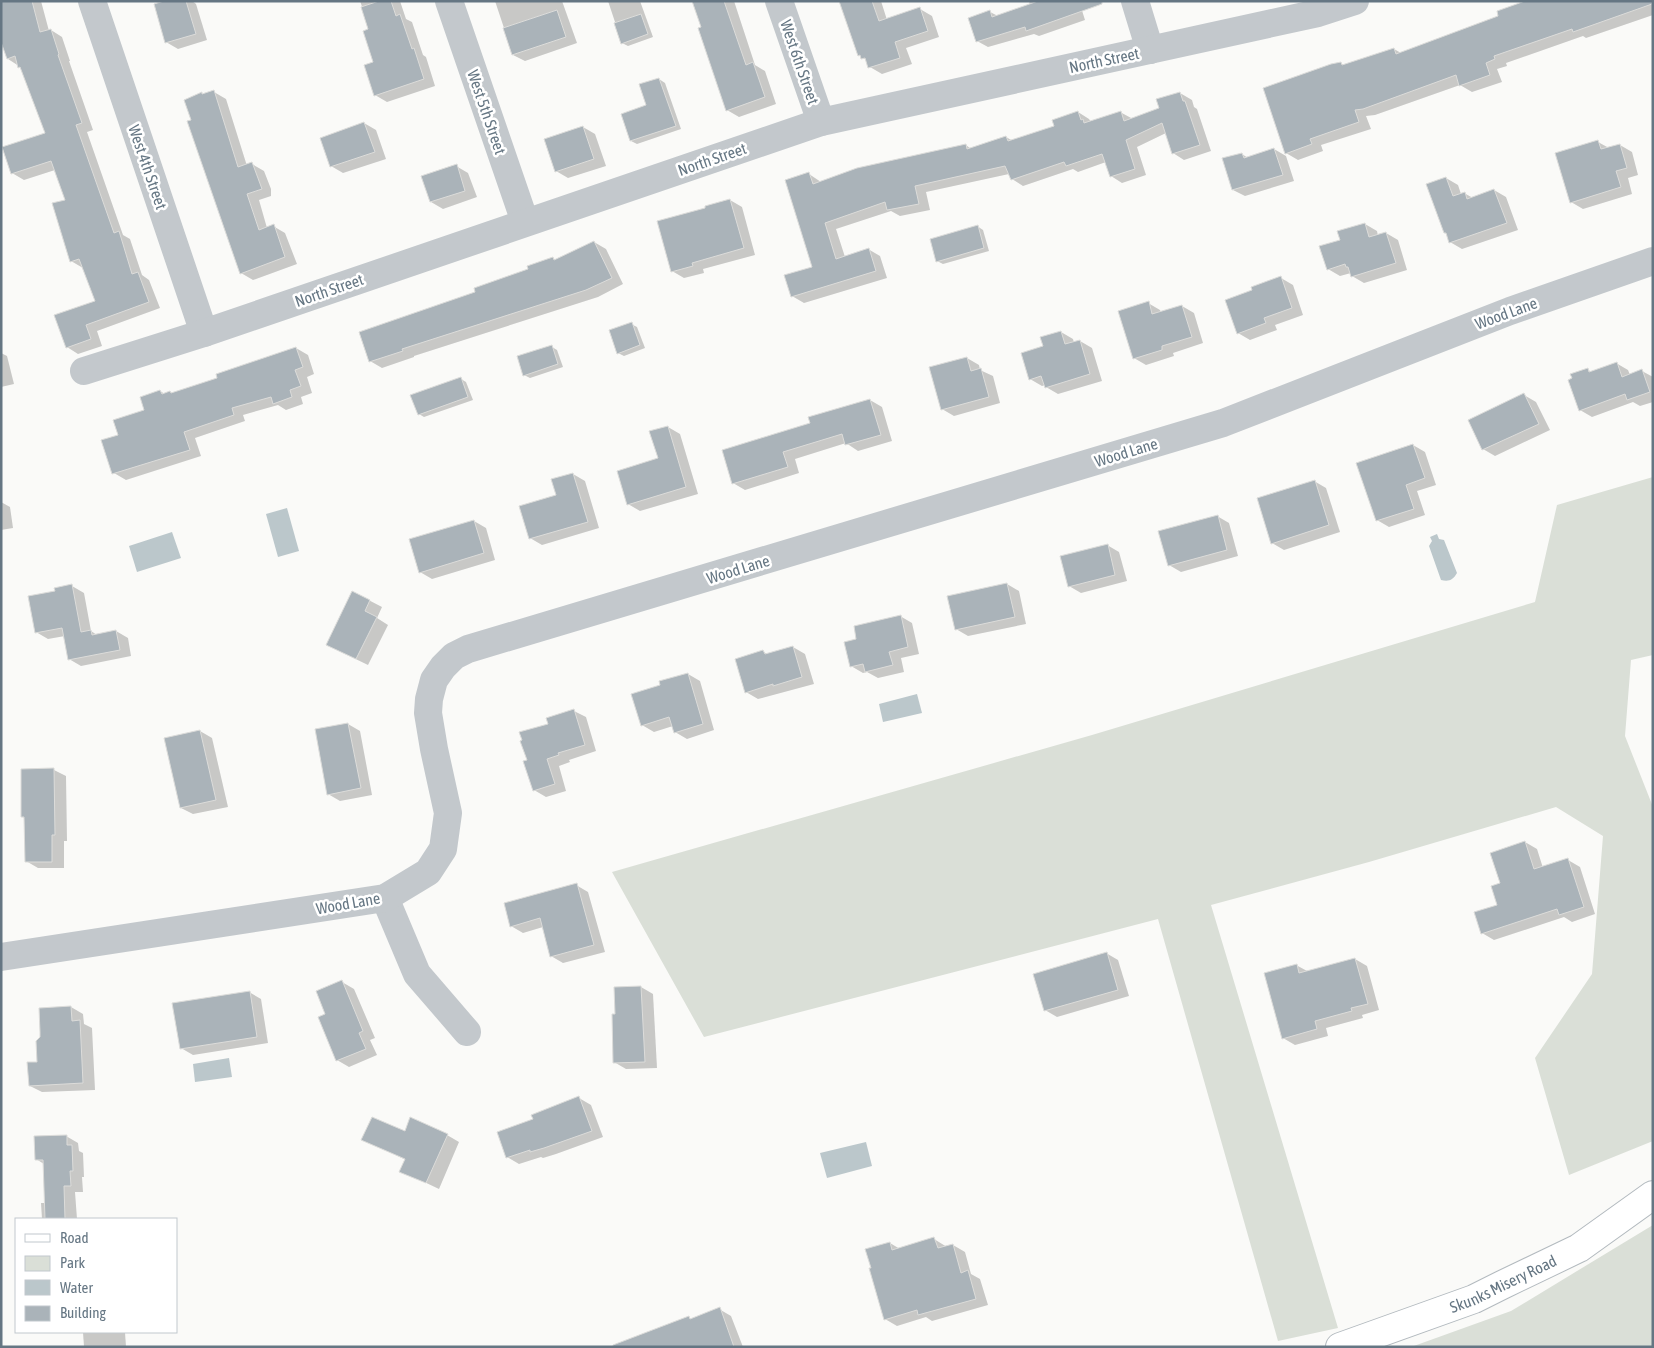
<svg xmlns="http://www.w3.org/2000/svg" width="1654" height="1348" font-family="'Asap Condensed',sans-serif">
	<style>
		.green { fill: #dadfd7 }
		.water { fill: #bbc7cb }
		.shadow { fill: #0003 }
		.building { fill: #aab3b9; stroke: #dcdcda }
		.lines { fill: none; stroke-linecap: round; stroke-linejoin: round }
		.secondary-casing { stroke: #b3babf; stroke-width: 30 }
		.minor { stroke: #c3c8cc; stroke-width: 28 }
		.secondary { stroke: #fff; stroke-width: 28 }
		.labels { text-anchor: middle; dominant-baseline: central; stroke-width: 5; stroke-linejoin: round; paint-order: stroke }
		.street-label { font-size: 16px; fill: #657683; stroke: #fff }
	</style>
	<rect width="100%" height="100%" fill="#fafaf8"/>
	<g class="green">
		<path d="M1653 477V655L1631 660 1625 736 1653 807V1141L1569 1175 1535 1058 1592 974 1603 836 1556 807 1369 862 1211 905 1338 1328 1278 1341 1158 919 704 1037 612 872 1092 735 1535 602 1557 505Z"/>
		<path d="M1653 1225V1347H1411L1511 1311Z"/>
	</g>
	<g class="water">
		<path d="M287 508 299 551 278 557 266 514Z"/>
		<path d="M172 532 181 558 137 572 129 546Z"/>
		<path d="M1437 534 1439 539 1444 540 1457 573C1453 580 1449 582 1441 580L1429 546 1432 541 1430 537Z"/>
		<path d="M917 694 922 713 883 722 879 704Z"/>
		<path d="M229 1058 232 1077 195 1082 193 1064Z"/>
		<path d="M866 1142 872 1166 827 1178 820 1153Z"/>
	</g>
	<g class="shadow">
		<path d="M1 1H41L49 31 51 30 62 37 70 61H69L93 130 87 132 123 235 130 239 142 275 149 280 160 308 97 331 102 346 78 354 67 347 96 301 83 268 71 261 66 201 55 170 24 180 12 173 46 134 22 68 8 59Z"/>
		<path d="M168 1H192L196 4 207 40 178 49 166 42Z"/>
		<path d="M360 1H400L406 19 412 22 423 55 426 57 435 86 387 102 375 95V62L370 29Z"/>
		<path d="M495 1H562L577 43 525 61 513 55Z"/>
		<path d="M608 1H640L653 37 628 46 622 43Z"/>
		<path d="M693 1H734L755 65 765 71 776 104 739 117 727 110Z"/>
		<path d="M840 1H881L887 20 920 9 932 16 939 37 906 48 912 64 882 74 870 67 868 61 859 55Z"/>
		<path d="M1029 1H1079L1085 20 1039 36 1034 34 988 47 977 41 990 12 998 16 1030 5Z"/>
		<path d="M1540 1H1653V15L1586 38 1583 36 1506 63 1507 66 1497 69 1502 82 1472 92 1460 85 1375 115 1366 116 1371 129 1321 145 1323 151 1298 160 1286 153 1341 63 1345 66 1394 49 1401 53Z"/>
		<path d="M659 79 665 83 681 129 637 144 631 141Z"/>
		<path d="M214 92 226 99 247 166 252 164 264 171 271 189V196L259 200 267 228 273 226 285 233 297 264 253 280 241 273 193 120 202 94 204 95Z"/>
		<path d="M1180 93 1192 100 1194 107 1197 109 1211 151 1184 160 1173 153 1166 133 1137 147 1146 175 1122 183 1111 176 1106 162 1078 172 1073 169 1023 186 1012 179 1009 174 926 192 930 210 900 216 891 211 836 229 845 257 868 249 880 256 887 278 804 303 792 296 813 267 809 174 821 182 966 145 971 149 1006 137 1013 141 1056 127 1078 112 1089 119 1091 122 1120 112 1133 119 1161 109Z"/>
		<path d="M364 123 376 130 386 159 343 173 331 166Z"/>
		<path d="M583 127 595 134 606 166 568 178 556 171Z"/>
		<path d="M1598 142 1609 148 1620 145 1632 152 1638 175 1628 178 1632 194 1583 209 1571 202Z"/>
		<path d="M1274 149 1286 156 1294 181 1245 196 1233 190 1242 154 1248 158Z"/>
		<path d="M456 166 468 173 477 197 443 209 431 202Z"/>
		<path d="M1446 178 1458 185 1461 194 1464 193 1473 198 1494 190 1506 197 1518 230 1462 249 1450 242 1447 234 1445 233Z"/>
		<path d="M730 200 742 207 755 255 703 269 704 273 684 278 672 271 707 208Z"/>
		<path d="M1365 224 1377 231 1378 236 1386 233 1398 240 1407 270 1364 283 1352 276 1351 273 1340 276 1328 269 1341 241Z"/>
		<path d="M977 226 983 230 989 251 943 264 937 261Z"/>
		<path d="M594 242 606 249 623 284 598 297 414 356V357L382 368 370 361 529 270 553 258 556 260Z"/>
		<path d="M1281 278 1293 285 1303 315 1275 325 1277 330 1250 340 1238 333 1254 291Z"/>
		<path d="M1148 303 1160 310 1161 312 1182 306 1194 313 1203 343 1173 353 1174 356 1146 365 1134 358Z"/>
		<path d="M631 324 637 327 645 348 624 356 618 353Z"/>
		<path d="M1061 332 1073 339 1074 343 1080 341 1092 348 1102 381 1058 394 1046 387 1045 385 1042 386 1030 379 1044 347Z"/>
		<path d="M552 347 557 350 563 367 530 378 524 375Z"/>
		<path d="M296 348 308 355 314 374 307 377 312 393 301 397 303 404 286 410 278 405 243 415 245 421 195 438 201 456 126 480 114 473 119 436 146 411 160 391 165 394 170 392 172 393 218 379Z"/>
		<path d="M1 353 7 356 14 384 1 387Z"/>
		<path d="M967 358 979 365 980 370 993 376 1000 403 954 416 942 409Z"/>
		<path d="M1616 363 1628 370 1630 375 1642 371 1653 377V402L1640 406 1633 402 1592 417 1580 410 1588 370 1592 372Z"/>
		<path d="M461 379 466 382 473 400 424 417 419 414Z"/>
		<path d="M1524 395 1536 402 1550 430 1495 456 1483 449Z"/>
		<path d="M870 400 882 407 892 441 858 451 846 443 795 459 799 473 745 490 733 483 812 424Z"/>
		<path d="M668 427 680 434 698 494 640 511 628 504 659 459Z"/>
		<path d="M1413 445 1425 452 1436 485 1417 491 1425 515 1389 527 1377 520Z"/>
		<path d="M573 474 585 481 599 528 542 545 530 538 558 496 553 480Z"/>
		<path d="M1314 481 1326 488 1340 532 1284 550 1272 543Z"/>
		<path d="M1 502 10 507 13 528 1 530Z"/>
		<path d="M1217 516 1229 523 1238 556 1181 572 1169 565Z"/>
		<path d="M474 521 486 528 495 560 432 579 420 572Z"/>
		<path d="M1107 545 1119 552 1127 581 1081 593 1069 586Z"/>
		<path d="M1007 584 1019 591 1026 624 968 636 956 629Z"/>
		<path d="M72 586 84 593 91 631 97 635 116 631 128 638 131 656 81 666 69 659 65 636 48 639 36 632Z"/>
		<path d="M353 592 382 607 377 618 388 625 368 665 339 651Z"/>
		<path d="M900 616 912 623 919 654 901 658 904 672 878 678 867 672 863 673 851 666 857 640Z"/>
		<path d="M793 647 805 654 814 684 758 699 746 692 763 652 768 654Z"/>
		<path d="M688 674 700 681 714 730 687 739 675 732 673 726 654 732 642 725 661 686Z"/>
		<path d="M574 711 586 717 596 751 569 760 570 762 559 766 566 791 546 797 534 790 528 761 549 724Z"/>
		<path d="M348 724 360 731 372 795 340 801 328 794Z"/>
		<path d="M200 731 212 738 228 807 193 814 181 808Z"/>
		<path d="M54 770 66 776 67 841H64V868H38L26 861 25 818 22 817Z"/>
		<path d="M1525 842 1537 849 1543 868 1568 860 1580 867 1595 914 1572 922 1564 917 1494 940 1482 933 1499 905Z"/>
		<path d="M576 885 588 892 605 952 563 963 551 956 543 927 523 933 511 926Z"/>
		<path d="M1106 953 1118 960 1129 996 1057 1017 1045 1010Z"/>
		<path d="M1355 959 1367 966 1379 1010 1362 1015 1363 1018 1326 1028 1328 1036 1295 1045 1283 1038 1296 965 1309 972Z"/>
		<path d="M342 982 354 989 375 1038 370 1040 377 1055 349 1067 337 1060 327 1015Z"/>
		<path d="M641 987 653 994 657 1068 626 1069 614 1062 616 1015Z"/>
		<path d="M249 992 261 999 268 1043 193 1055 181 1048Z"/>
		<path d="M71 1007 83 1014 84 1024 92 1028 95 1090 42 1092 30 1086 39 1063 41 1038 40 1009Z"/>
		<path d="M579 1098 591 1105 603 1137 556 1154 543 1158 541 1157 519 1164 507 1157 534 1119Z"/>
		<path d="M405 1132 447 1135 459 1142 439 1189 401 1171 406 1160 363 1139Z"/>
		<path d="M66 1136 78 1143 79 1151 83 1153 84 1177H82L83 1192H75L77 1219H42L41 1203H46L44 1164 36 1159Z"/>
		<path d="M934 1239 947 1247 953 1245 965 1252 971 1274 980 1279 988 1305 932 1321 926 1317 897 1326 885 1319 890 1243 900 1249Z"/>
		<path d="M719 1309 731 1316 743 1347H635L688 1318 692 1319Z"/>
		<path d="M83 1332H125L126 1347H84Z"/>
	</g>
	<g class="building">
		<path d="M1 1H32L40 32 51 29 59 54 58 55 82 123 76 125 114 233 119 231 132 274 138 272 149 302 86 325 91 339 66 348 54 315 95 301 79 259 70 262 52 203 65 200 51 161 11 174 2 147 45 133 20 67 18 68 15 56 7 59 1 42Z"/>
		<path d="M164 1H186L196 34 165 43 154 4Z"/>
		<path d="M379 1H391L396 16 400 14 412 49 414 48 424 79 374 96 364 65 373 62 363 31 368 29 361 7Z"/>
		<path d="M692 1H724L746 65 753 62 765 97 726 111 698 28 701 27Z"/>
		<path d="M839 1H872L879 21 920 7 928 31 895 42 900 58 868 68 865 58 861 59 860 55 858 56Z"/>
		<path d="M1038 1H1102V4L1026 31 1025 27 976 42 968 18 990 10 992 17Z"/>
		<path d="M1525 1H1652V4L1573 32 1572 29 1494 56 1495 59 1486 63 1490 75 1459 86 1456 75 1363 109 1355 110 1359 122 1310 139 1312 144 1285 154 1263 88 1331 64 1341 62 1342 65 1394 48 1396 54 1498 16 1497 11Z"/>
		<path d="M557 10 566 37 512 55 503 28Z"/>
		<path d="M641 14 648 34 621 44 614 23Z"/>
		<path d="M659 78 676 126 630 141 621 114 646 105 639 84Z"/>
		<path d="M214 90 238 167 252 162 262 189 247 194 259 230 274 224 285 257 240 274 187 121 191 120 184 100 202 92V94Z"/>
		<path d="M1180 92 1183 101H1185L1200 145 1172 154 1162 123 1126 140 1135 169 1110 177 1102 154 1066 166 1064 162 1011 180 1005 166 915 186 919 204 887 210 885 202 825 223 836 259 869 248 876 271 791 297 784 275 812 267 785 180 809 172 813 184 857 168 966 144 967 149 1006 136 1008 141 1054 126 1052 120 1078 111 1081 120 1083 119 1084 123 1121 111 1124 121 1159 108 1156 99Z"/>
		<path d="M364 122 375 152 330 167 320 138Z"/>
		<path d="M583 126 594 159 555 172 544 139Z"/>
		<path d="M1598 140 1601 149 1620 144 1627 168 1616 171 1621 187 1570 203 1555 153Z"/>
		<path d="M1274 148 1283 175 1232 190 1222 158 1242 153 1244 158Z"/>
		<path d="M457 164 465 191 430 202 421 176Z"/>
		<path d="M1446 177 1453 196 1465 192 1467 199 1494 189 1507 223 1449 243 1446 233H1444L1426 184Z"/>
		<path d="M730 199 744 248 692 263 693 266 671 272 657 221 705 208V206Z"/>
		<path d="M1365 223 1369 237 1386 232 1396 263 1351 277 1348 267H1346L1345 264 1327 270 1319 246 1340 240 1337 231Z"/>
		<path d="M978 225 984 248 936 262 930 239Z"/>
		<path d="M594 241 612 278 586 290 402 349 403 351 369 362 359 332 475 292 474 288 528 269 527 266 553 257 554 260Z"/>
		<path d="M1281 276 1292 308 1264 318 1266 323 1237 334 1225 300 1252 290 1251 287Z"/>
		<path d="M1149 301 1152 314 1182 305 1192 337 1162 346V350L1133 359 1118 311Z"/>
		<path d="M632 322 640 345 617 354 609 330Z"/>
		<path d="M1061 331 1065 344 1080 340 1090 374 1045 388 1041 376 1029 380 1021 353 1043 346 1040 337Z"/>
		<path d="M552 345 558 364 523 376 517 356Z"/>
		<path d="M296 347 303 367 295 370 301 386 290 390 292 397 273 404 271 397 232 408 234 415 184 432 190 450 112 474 101 440 118 435 113 420 144 410 140 397 160 390 162 394 170 391 171 393 217 378 216 374Z"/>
		<path d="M967 357 971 371 981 368 989 397 941 410 929 367Z"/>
		<path d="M1617 362 1622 377 1642 369 1650 392 1627 400 1625 394 1579 411 1568 380 1572 378 1570 374 1588 368 1589 372Z"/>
		<path d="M461 377 468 397 418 415 410 395Z"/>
		<path d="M1524 393 1539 424 1482 450 1468 420Z"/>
		<path d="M870 399 881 435 845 445 842 434 783 452 788 467 732 484 722 450 810 423 808 417Z"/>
		<path d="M668 426 686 487 627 505 617 471 658 458 649 431Z"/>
		<path d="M1413 444 1425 478 1406 485 1414 509 1376 521 1356 463Z"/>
		<path d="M573 473 588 522 529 539 519 506 556 495 551 479Z"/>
		<path d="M1315 480 1329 525 1271 544 1257 498Z"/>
		<path d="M1218 515 1227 550 1168 566 1158 531Z"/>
		<path d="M474 520 484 553 419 573 409 539Z"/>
		<path d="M1108 544 1115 575 1068 587 1060 556Z"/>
		<path d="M1007 583 1015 617 955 630 947 596Z"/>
		<path d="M72 584 81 632 91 630 92 635 116 630 120 650 68 660 62 628 35 633 28 596 55 591 54 588Z"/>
		<path d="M352 591 370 600 365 611 377 617 356 659 326 645Z"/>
		<path d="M901 615 908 647 889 652 893 665 865 672 863 664 850 667 844 642 856 639 854 626Z"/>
		<path d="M793 646 802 677 773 686V684L745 693 735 659 763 650 765 654Z"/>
		<path d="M688 673 703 724 674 733 669 717 641 726 631 694 660 685 659 681Z"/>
		<path d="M574 709 585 745 558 753 559 755 547 759 555 784 533 791 523 761 527 760 520 741 522 740 519 732 548 724 546 718Z"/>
		<path d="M348 723 361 788 327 795 315 729Z"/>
		<path d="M200 730 216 800 180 808 164 738Z"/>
		<path d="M54 768 55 835H52V862H25L24 817H21V769Z"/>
		<path d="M1525 841 1534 869 1568 858 1584 907 1559 915 1557 909 1481 934 1474 912 1497 905 1491 886 1500 883 1490 853Z"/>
		<path d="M577 883 594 945 550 957 540 918 510 927 504 903Z"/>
		<path d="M1107 952 1118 990 1044 1011 1033 974Z"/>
		<path d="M1355 958 1368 1004 1351 1008 1352 1011 1315 1021 1317 1029 1282 1039 1264 973 1297 964 1299 973Z"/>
		<path d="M342 980 363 1031 359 1033 366 1049 336 1061 318 1017 325 1014 316 991Z"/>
		<path d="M641 986 645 1062 613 1063 612 1014H615L614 987Z"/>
		<path d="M250 991 257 1037 180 1049 172 1003Z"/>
		<path d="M71 1006 72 1021 80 1020 83 1083 29 1086 27 1062H37L36 1041 40 1037V1032L39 1008Z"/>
		<path d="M579 1096 592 1131 544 1148 530 1152V1150L506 1158 497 1132 533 1119 531 1115Z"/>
		<path d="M372 1117 405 1131 410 1117 448 1134 426 1183 399 1172 405 1159 361 1140Z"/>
		<path d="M67 1135V1145H72L73 1171H70L71 1186H64L65 1219H45L43 1160H35L34 1136Z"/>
		<path d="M934 1237 938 1248 953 1244 961 1273 968 1270 976 1299 918 1315 917 1310 884 1320 869 1268H871L865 1249 890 1242 892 1250Z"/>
		<path d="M720 1307 734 1347H613V1345L689 1316 690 1319Z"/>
	</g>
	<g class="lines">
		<defs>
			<g id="secondary">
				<path id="s1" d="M1340 1347 1474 1299 1502 1285 1579 1248 1653 1195"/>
			</g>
		</defs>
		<use href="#secondary" class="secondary-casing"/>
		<g class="minor">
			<path d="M92 1 204 333"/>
			<path d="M449 1 525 222"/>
			<path d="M779 1 821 122"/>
			<path d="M1135 1 1150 50"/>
			<path d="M84 371 204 333 821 122 1318 13 1355 1"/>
			<path d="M385 898 417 974 467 1032"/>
			<path d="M1 957 385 898 428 872 443 849 448 813 434 749 428 713 429 699 434 680 443 667 454 656 468 649 1223 423 1510 311 1653 261"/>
		</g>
		<use href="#secondary" class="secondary"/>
	</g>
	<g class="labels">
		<g class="street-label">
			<text transform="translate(1104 60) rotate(-12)">North Street</text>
			<text transform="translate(800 62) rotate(71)">West 6th Street</text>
			<text transform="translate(487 112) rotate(71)">West 5th Street</text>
			<text transform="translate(712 159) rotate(-19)">North Street</text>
			<text transform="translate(148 167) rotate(71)">West 4th Street</text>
			<text transform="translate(329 290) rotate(-19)">North Street</text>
			<text transform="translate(1506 313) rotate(-20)">Wood Lane</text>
			<text transform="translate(1126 452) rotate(-17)">Wood Lane</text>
			<text transform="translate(738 569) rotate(-17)">Wood Lane</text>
			<text transform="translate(348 903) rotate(-10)">Wood Lane</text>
			<text stroke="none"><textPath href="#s1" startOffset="175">Skunks Misery Road</textPath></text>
		</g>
	</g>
	<rect width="1654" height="1348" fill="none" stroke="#657683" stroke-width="5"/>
	<rect x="15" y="1218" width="162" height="115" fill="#ffffff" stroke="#c1c8cd"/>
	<rect x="25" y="1234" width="25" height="8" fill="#ffffff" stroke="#c1c8cd"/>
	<text x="60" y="1243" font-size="15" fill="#657683">Road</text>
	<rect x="25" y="1256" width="25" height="15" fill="#dadfd7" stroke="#c1c8cd"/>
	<text x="60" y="1268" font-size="15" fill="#657683">Park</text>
	<rect x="25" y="1280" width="25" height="15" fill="#bbc7cb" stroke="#c1c8cd"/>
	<text x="60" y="1293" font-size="15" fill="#657683">Water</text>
	<rect x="25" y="1306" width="25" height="15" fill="#aab3b9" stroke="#c1c8cd"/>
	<text x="60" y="1318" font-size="15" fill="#657683">Building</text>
</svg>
